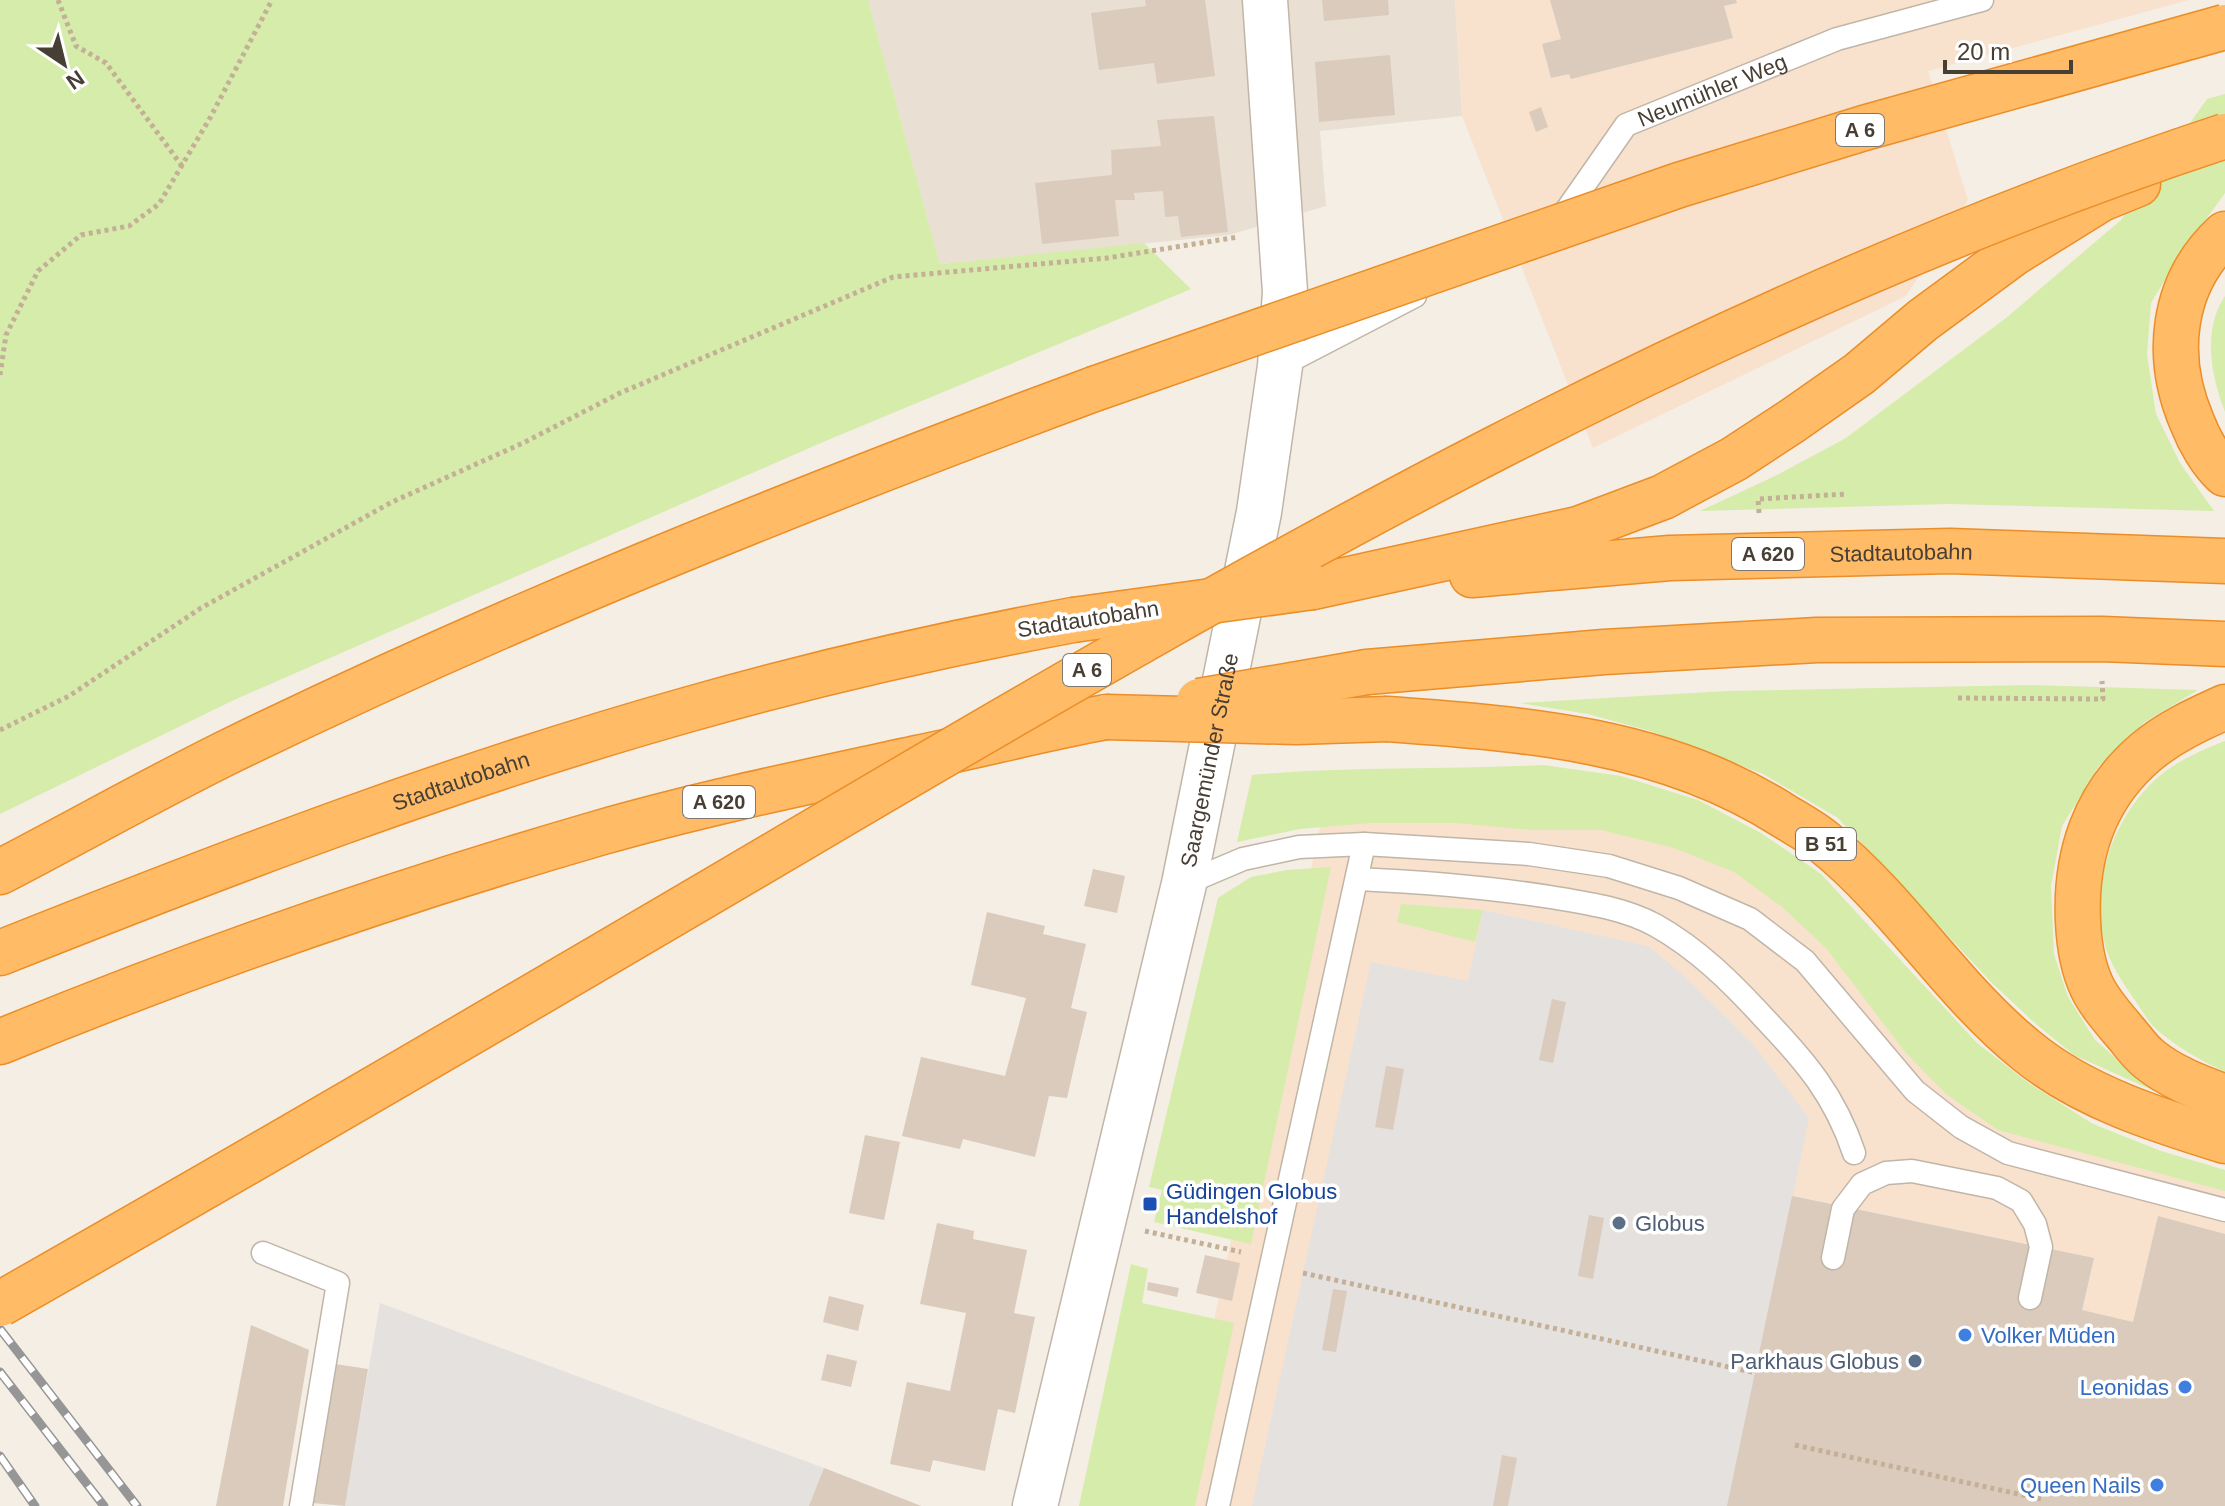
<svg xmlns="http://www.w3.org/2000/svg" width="2225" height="1506" font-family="Arial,sans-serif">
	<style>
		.residential { fill: #e9dfd3 }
		.commercial { fill: #f8e2ce }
		.green { fill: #d6ecaa }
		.parking { fill: #e5e1de }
		.building { fill: #dacbbd }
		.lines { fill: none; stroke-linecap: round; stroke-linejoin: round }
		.lane-casing { stroke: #c1b5a7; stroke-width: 25 }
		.street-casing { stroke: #c1b5a7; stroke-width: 47 }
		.highway-casing { stroke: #eb8e28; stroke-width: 47 }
		.path { stroke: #c4af97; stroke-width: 5; stroke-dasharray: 4 4; stroke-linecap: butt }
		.lane { stroke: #fff; stroke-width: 22 }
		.street { stroke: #fff; stroke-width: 44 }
		.highway { stroke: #fb6; stroke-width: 44 }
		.rail-casing { stroke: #969696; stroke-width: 9 }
		.rail { stroke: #fff; stroke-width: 6; stroke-dasharray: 18; stroke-linecap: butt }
		.highway-bridge-casing { stroke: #eb8e28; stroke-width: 47; stroke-linecap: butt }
		.highway-bridge { stroke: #fb6; stroke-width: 44 }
		.transit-dot { fill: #1a4fb4; stroke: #fff; stroke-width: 3 }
		.service-dot { fill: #5c6f8a; stroke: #fff; stroke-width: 3 }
		.shop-dot { fill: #3f7fe0; stroke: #fff; stroke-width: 3 }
		.labels { text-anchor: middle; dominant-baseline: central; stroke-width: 7; stroke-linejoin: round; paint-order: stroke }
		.shield { fill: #fff; stroke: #7e7871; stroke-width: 2 }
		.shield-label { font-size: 20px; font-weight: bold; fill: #473e34 }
		.street-label { font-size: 22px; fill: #473e34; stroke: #fff }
		.transit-label { font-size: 22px; fill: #164399; stroke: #fff; text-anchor: start }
		.service-label { font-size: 22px; fill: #4e5e75; stroke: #fff; text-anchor: start }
		.shop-label { font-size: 22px; fill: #366cbe; stroke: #fff; text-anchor: end }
	</style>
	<rect width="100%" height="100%" fill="#f4eee5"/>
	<path class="residential" d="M868 0H1455L1462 116 1320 131 1326 206 1229 235 940 264Z"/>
	<g class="commercial">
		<path d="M1455 0H2189L1928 71 1968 200 1906 296 1593 448 1462 116Z"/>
		<path d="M1323 813 1635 814 1747 857 1980 1093 2225 1186V1506H1174Z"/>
	</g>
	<g class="green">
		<path d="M0 0H868L940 264 1144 243 1191 289 823 442 234 700 0 814Z"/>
		<path d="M2225 94V193L2178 258 2151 303 2147 355 2156 414 2180 463 2214 511 1949 504 1700 511 1775 476 1846 438 2006 318 2121 220 2207 99Z"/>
		<path d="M2225 296V412C2211 376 2202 330 2225 296Z"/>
		<path d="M2031 685 2198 690 2145 722 2099 766 2062 826 2051 886 2054 954 2068 997 2095 1040 2154 1091 2074 1055 2036 1024 1992 983 1838 818 1763 774 1650 731 1588 714 1520 703 1727 691Z"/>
		<path d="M2225 741V1072C2199 1059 2174 1046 2153 1026 2145 1017 2139 1005 2132 996 2121 980 2108 960 2104 941 2091 883 2112 820 2156 779 2176 761 2200 751 2225 741Z"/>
		<path d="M1543 765 1621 776 1698 800 1761 833 1821 874 1977 1043 2030 1084 2093 1124 2161 1151 2225 1170V1191L1998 1130 1946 1094 1905 1052 1826 948 1782 907 1734 872 1674 848 1601 830H1532L1455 823H1370L1300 829 1237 842 1252 775C1349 766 1446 770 1543 765Z"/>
		<path d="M1331 867 1251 1244 1154 1222 1162 1190 1149 1187 1218 898 1251 877 1287 870Z"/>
		<path d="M1401 904 1483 910 1475 942 1397 922Z"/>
		<path d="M1131 1264 1148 1269 1142 1303 1234 1323 1195 1506H1079Z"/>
	</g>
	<g class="parking">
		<path d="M1483 910 1648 946 1682 974 1753 1044 1809 1118 1793 1196 2094 1258 2039 1506H1252L1371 962 1468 981Z"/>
		<path d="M380 1303 824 1468 922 1506H345Z"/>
	</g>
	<g class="building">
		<path d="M1145 0H1205L1215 76 1157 84 1154 63 1099 70 1091 13 1146 6Z"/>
		<path d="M1322 0H1388L1389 15 1324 21Z"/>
		<path d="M1550 0H1736L1737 3 1724 6 1733 38 1571 79 1569 74 1551 78 1542 44 1561 39Z"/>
		<path d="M1390 55 1395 115 1319 122 1315 62Z"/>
		<path d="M1541 107 1548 127 1536 132 1529 112Z"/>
		<path d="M1214 116 1228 232 1181 237 1178 216 1165 217 1163 191 1134 193 1135 200H1115L1119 236 1042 244 1035 183 1112 175 1111 150 1161 146 1157 120Z"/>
		<path d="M1093 869 1125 876 1117 913 1084 906Z"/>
		<path d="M987 912 1045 926 1043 934 1086 944 1071 1008 1087 1012 1077 1054 1067 1098 1049 1096 1035 1157 963 1139 960 1149 902 1136 921 1057 1005 1076 1026 998 971 985Z"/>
		<path d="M1552 999 1566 1002 1553 1063 1539 1060Z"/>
		<path d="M1386 1066 1404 1069 1393 1130 1375 1127Z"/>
		<path d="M865 1135 900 1142 884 1220 849 1213Z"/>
		<path d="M1792 1196 2094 1258 2082 1310 2133 1322 2158 1216 2225 1234V1506H1727Z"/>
		<path d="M1589 1215 1604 1218 1593 1279 1578 1276Z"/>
		<path d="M937 1223 974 1231 973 1239 1027 1250 1014 1313 1035 1317 1015 1413 998 1409 985 1471 933 1460 930 1472 890 1464 907 1382 950 1391 966 1313 920 1304Z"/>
		<path d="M1205 1255 1240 1263 1232 1301 1196 1293Z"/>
		<path d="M1148 1282 1179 1288 1177 1297 1147 1290Z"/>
		<path d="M1333 1289 1347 1291 1336 1352 1322 1350Z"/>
		<path d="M829 1296 864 1305 858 1331 823 1322Z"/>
		<path d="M251 1325 309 1350 283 1506H216Z"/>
		<path d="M827 1354 857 1361 851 1387 821 1380Z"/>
		<path d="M335 1364 368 1369 345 1506 313 1503Z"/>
		<path d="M1502 1455 1517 1458 1508 1506H1493Z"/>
		<path d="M824 1468 921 1506H809Z"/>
	</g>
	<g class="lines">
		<defs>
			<g id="lane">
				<path id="s1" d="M1559 221 1626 125 1837 39 1982 0"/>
				<path d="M1280 366 1415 296"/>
				<path d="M1357 879C1422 882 1486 887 1550 897 1586 903 1623 908 1655 925 1698 949 1732 983 1765 1019 1806 1062 1835 1096 1854 1153"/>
				<path d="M1184 884 1243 859 1299 847 1364 844 1529 854 1609 866 1679 888 1750 919 1805 961 1915 1091 1961 1127 2008 1153 2225 1210"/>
				<path d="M263 1253 338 1283 301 1506"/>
				<path d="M1833 1258 1843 1209 1862 1184 1886 1173 1912 1171 1997 1188 2021 1201 2035 1224 2041 1247 2030 1298"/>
				<path d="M1218 1506 1364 844"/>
			</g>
			<g id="street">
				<path id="s2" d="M1035 1506 1184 884 1259 512 1280 366 1285 292 1265 0"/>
			</g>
			<g id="highway">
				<path d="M2225 234C2171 284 2164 357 2192 422 2199 440 2211 461 2225 474"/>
				<path id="s3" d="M1472 575 1670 558 1950 551 2225 561"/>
				<path d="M1313 587 1578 529 1663 497 1734 459 1792 421 1859 374 1923 320 2014 253 2101 199 2138 184"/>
				<path d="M1367 672 1604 652 1817 640 2102 639 2225 644"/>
				<path d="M2225 707C2196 720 2170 732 2146 752 2094 796 2075 856 2078 921 2079 944 2082 966 2092 987 2099 1002 2113 1018 2124 1031 2132 1040 2139 1051 2149 1059 2171 1077 2198 1087 2225 1097"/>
				<path d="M1387 719C1525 729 1664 739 1784 816 1797 824 1812 832 1824 842 1900 903 1951 990 2027 1051 2083 1097 2157 1120 2225 1141"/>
				<path d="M0 872C77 832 153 789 230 751 511 614 801 498 1094 389"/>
				<path id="s4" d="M0 953C226 863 455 775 690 709 816 673 944 644 1073 620"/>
				<path d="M0 1042C196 961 396 892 599 833 704 803 811 781 917 758 980 745 1042 729 1106 717"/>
			</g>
		</defs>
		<use href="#lane" class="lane-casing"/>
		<use href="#street" class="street-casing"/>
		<use href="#highway" class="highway-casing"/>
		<g class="path">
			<path d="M58 0 76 46 106 63 182 166"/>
			<path d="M0 375 6 335 38 271 81 235 129 226 159 204 210 118 272 0"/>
			<path d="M1759 513 1758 499 1847 494"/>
			<path d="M1958 698 2103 699 2102 681"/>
			<path d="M0 730 69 696 201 608 392 502 523 443 620 393 893 277 1107 258 1238 237"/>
			<path d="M1145 1231 1241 1252"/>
			<path d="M1303 1273 1756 1373"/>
			<path d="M1795 1445 2041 1499"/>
		</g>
		<use href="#lane" class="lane"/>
		<use href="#street" class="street"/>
		<use href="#highway" class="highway"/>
		<defs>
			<g id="rail">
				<path d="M0 1329 137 1506"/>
				<path d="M0 1372 104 1506"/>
				<path d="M0 1456 35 1506"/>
			</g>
		</defs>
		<use href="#rail" class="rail-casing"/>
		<use href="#rail" class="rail"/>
		<defs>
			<g id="highway-bridge">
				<path d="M1094 389 1679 185 1864 128 2225 27"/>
				<path d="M1073 620 1313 587"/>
				<path d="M1199 701 1367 672"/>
				<path d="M1106 717 1296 722 1387 719"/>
				<path d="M0 1304C271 1150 541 992 809 834 1262 567 1723 301 2225 136"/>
			</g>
		</defs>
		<use href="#highway-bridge" class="highway-bridge-casing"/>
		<use href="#highway-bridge" class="highway-bridge"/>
	</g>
	<rect class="transit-dot" x="1142" y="1196" width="16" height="16" rx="4"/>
	<g class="service-dot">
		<circle cx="1619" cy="1223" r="8"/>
		<circle cx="1915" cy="1361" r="8"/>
	</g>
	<g class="shop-dot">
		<circle cx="1965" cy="1335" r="8"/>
		<circle cx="2185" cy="1387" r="8"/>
		<circle cx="2157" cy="1485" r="8"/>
	</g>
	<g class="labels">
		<g class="shield">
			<rect x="1836" y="114" width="48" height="32" rx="6"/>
			<rect x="1732" y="538" width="72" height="32" rx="6"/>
			<rect x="1063" y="654" width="48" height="32" rx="6"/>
			<rect x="683" y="786" width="72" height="32" rx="6"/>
			<rect x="1796" y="828" width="60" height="32" rx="6"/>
		</g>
		<g class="shield-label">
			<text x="1860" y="130">A 6</text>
			<text x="1768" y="554">A 620</text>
			<text x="1087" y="670">A 6</text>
			<text x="719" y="802">A 620</text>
			<text x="1826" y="844">B 51</text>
		</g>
		<g class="street-label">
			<text stroke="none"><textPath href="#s1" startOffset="210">Neumühler Weg</textPath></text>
			<text stroke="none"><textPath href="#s3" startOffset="430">Stadtautobahn</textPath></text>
			<text transform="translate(1088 619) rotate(-9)">Stadtautobahn</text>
			<text stroke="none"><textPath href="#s2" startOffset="766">Saargemünder Straße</textPath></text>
			<text stroke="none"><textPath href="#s4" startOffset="492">Stadtautobahn</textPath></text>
		</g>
		<g class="transit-label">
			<text x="1166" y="1191">Güdingen Globus<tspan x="1166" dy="25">Handelshof</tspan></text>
		</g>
		<g class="service-label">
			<text x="1635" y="1223">Globus</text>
			<text x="1899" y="1361" text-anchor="end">Parkhaus Globus</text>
		</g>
		<g class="shop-label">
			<text x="1981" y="1335" text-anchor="start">Volker Müden</text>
			<text x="2169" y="1387">Leonidas</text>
			<text x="2141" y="1485">Queen Nails</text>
		</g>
	</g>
	<g transform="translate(64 64) rotate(145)" stroke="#ffffff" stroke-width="6" paint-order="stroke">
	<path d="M0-6L14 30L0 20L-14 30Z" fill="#473e34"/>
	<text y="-12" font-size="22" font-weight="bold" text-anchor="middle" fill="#473e34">N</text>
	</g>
	<path d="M1945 60v12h126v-12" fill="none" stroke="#473e34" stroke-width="4"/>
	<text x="1957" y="60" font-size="24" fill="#473e34" stroke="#ffffff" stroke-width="6" paint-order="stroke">20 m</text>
</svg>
